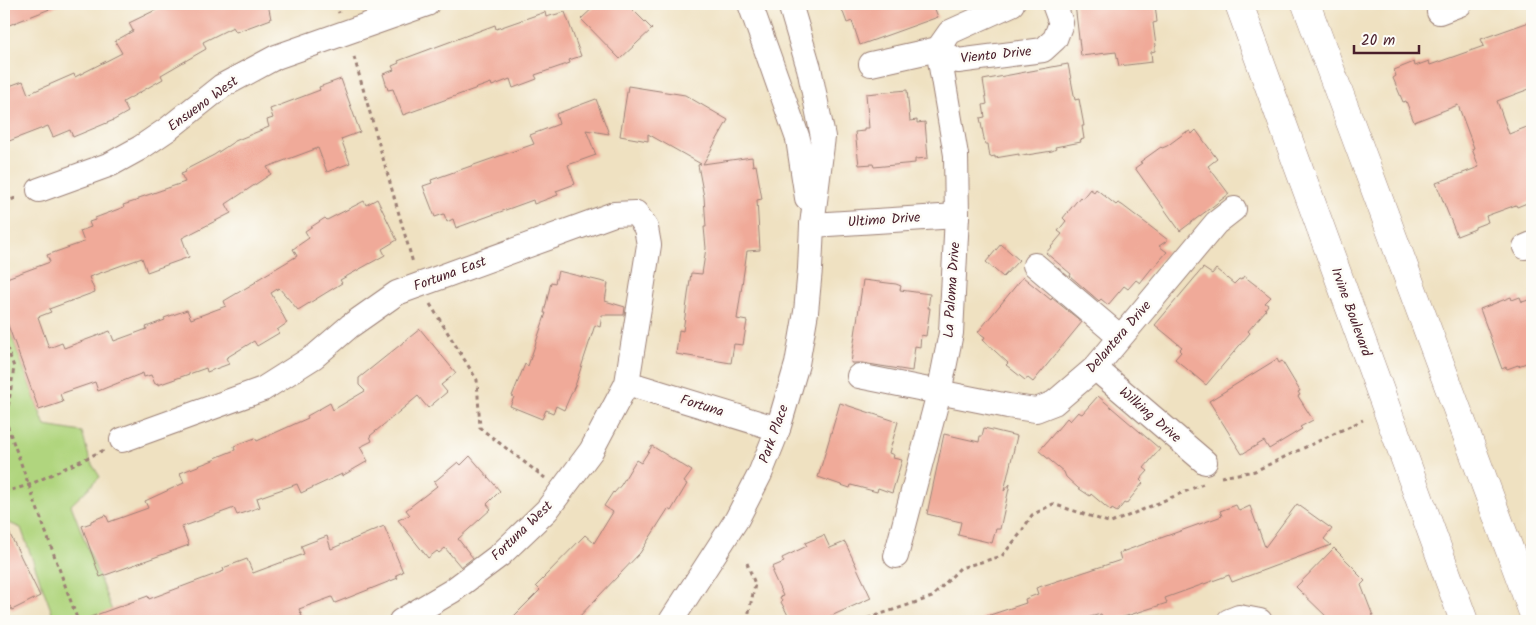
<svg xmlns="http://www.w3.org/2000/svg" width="1536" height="625" font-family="Kalam,sans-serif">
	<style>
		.green { fill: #b0d57e; stroke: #7d7a54 }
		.building { fill: #f0aa99 }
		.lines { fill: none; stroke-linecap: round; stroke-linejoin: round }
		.minor-casing { stroke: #9c8076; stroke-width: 26 }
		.major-casing { stroke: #9c8076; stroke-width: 29 }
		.path { stroke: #9c8076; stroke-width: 3; stroke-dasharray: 4 4; stroke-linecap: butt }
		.minor { stroke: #fff; stroke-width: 24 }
		.major { stroke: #fff; stroke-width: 28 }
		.labels { text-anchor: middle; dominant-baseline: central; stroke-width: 5; stroke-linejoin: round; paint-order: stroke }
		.street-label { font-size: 14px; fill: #4a1f2b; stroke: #fdfcf7 }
	</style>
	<rect width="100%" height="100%" fill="#fdfcf7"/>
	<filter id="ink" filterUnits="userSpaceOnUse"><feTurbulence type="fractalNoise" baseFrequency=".02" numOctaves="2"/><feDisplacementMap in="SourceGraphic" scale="10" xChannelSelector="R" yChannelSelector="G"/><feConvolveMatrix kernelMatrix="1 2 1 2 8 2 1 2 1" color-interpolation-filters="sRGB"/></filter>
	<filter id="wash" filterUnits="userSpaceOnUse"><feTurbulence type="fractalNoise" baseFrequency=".0096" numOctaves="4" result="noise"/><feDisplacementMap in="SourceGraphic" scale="20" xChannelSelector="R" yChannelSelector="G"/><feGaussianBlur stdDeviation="1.12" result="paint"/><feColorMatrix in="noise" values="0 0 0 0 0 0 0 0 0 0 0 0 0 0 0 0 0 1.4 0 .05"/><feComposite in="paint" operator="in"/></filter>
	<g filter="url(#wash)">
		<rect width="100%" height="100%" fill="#efe1c1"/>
		<path class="green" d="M4 315 45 426 82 432 90 461 100 477 71 505 116 621H55L21 528 4 521V442L6 439 4 434Z"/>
		<g id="blocks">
			<g class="building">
				<path d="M4 4H60V5L4 27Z"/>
				<path d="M168 4H268L271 19 236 32 233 27 203 42 206 49 161 75 163 79 123 102 128 112 114 120 73 137 70 130 53 137 48 126 4 143V88L23 81 28 94 74 74 75 77 122 53 115 41 133 31 129 23Z"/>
				<path d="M597 4H627L652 29 620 59 581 19Z"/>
				<path d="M840 4H933L938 17 860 45 852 21 847 23Z"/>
				<path d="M1075 4H1155L1157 22 1153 23 1156 46 1155 47V51L1151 52 1152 62 1119 66 1116 52 1081 56Z"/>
				<path d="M545 12 546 17 565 12 581 56 569 60 570 63 535 75 537 79 513 88 510 79 492 86 491 83 403 115 393 89 388 90 383 74 394 70 392 66 399 63 398 61 495 25 496 29Z"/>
				<path d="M1532 21V88L1497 101 1509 134 1532 125V201L1517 207 1516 205 1486 216 1488 222 1475 227V229L1457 236 1436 183 1479 167 1472 149 1474 148 1458 105 1414 122 1406 101 1403 102 1393 78 1396 76 1394 70 1414 62 1415 66 1429 61 1430 65 1484 46 1481 39Z"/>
				<path d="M1068 64 1075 100 1079 99 1084 126H1082L1084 139 1080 140 1081 142 1055 147 1056 149 1052 151 1027 155V154L1019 156V154L995 158V156L990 157 988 144H985L980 118 985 117 983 105 987 104 983 80Z"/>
				<path d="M341 79 360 132 341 139 350 163 327 172 318 148 267 167 271 174 226 204 231 213 182 238 189 257 147 272 142 258 89 277 95 292 49 309 51 312 38 317 49 348 62 343 64 348 110 331 114 341 147 329 146 327 165 320 164 318 187 310 191 319 226 306 224 301 256 282 255 281 297 256 293 249 309 238 305 231 325 218 327 220 364 201 366 205 377 199 397 240 382 249 385 255 340 280 342 283 298 310 279 288 271 293 287 323 277 330 279 333 257 346 254 341 226 358 229 364 207 372 206 368 158 385V383L155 384 151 375 144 377 143 373 98 391 95 382 60 394 63 402 39 410 4 314V279L50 262 47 255 84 242 80 231 91 227 89 222 95 220V218L124 207 123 205 139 200V198L185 182 181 174 186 172 185 170 214 155 235 141 269 127 267 120 273 118 270 109 320 90 319 87Z"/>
				<path d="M628 86 685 95 728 120 703 164 752 157 753 166 756 165 762 199 757 200 760 250 747 251 737 319 747 321 743 345 734 344 731 363 676 354 679 330 683 331 691 273 702 274 706 248 704 227H706L704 197 698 165 701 164 648 134V141L620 136Z"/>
				<path d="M907 90 910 121 917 120V123L925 122 928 158 915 159V163L874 167 873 164 859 165 855 132 864 131V128H869L866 94Z"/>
				<path d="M596 99 609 134 586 130 596 155 568 165 575 184 556 191 558 195 534 204 533 200 456 228 453 219 447 222 444 214 435 217 423 186 432 183 431 180 534 144 530 135 559 124 556 114Z"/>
				<path d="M1196 130 1217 159 1208 166 1229 194 1180 231 1135 168 1142 163 1140 162 1161 147 1162 148 1167 146 1186 132V133L1190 131 1192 134Z"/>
				<path d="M1090 189 1094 192 1096 189 1116 205 1118 203 1122 205 1168 240 1159 246 1167 252 1153 268H1152L1140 283 1136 280 1128 289 1124 286 1108 305 1101 299 1099 301 1070 276 1071 274 1046 253 1062 234 1058 231 1066 221 1063 218 1080 197 1082 199Z"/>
				<path d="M1001 244 1019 260 1003 277 986 262Z"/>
				<path d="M1203 268 1212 274 1216 269 1234 284 1239 279 1241 280 1244 276 1271 297 1265 303 1268 305 1265 309 1266 310 1248 331 1250 333 1206 385 1175 359 1181 352 1179 350 1182 347 1155 325Z"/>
				<path d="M558 271 608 283 605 301 625 307 624 315H602L600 327 595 325 576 383 564 410 556 406 553 413 546 410 542 419 510 406 514 397 512 396 525 364 528 366 546 313H544L551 282 555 283Z"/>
				<path d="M1023 277 1051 300 1052 298 1082 322 1033 382 1028 378 1025 380 1006 365 1008 363 983 340 985 337 978 332Z"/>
				<path d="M863 280 896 284 901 286 900 290 930 294 928 308H930L926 336 921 335 920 347 915 346 912 371 862 363H851Z"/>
				<path d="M1511 297 1512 300 1520 297 1522 302 1532 299V361L1518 366V365L1507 369 1506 367 1502 369 1480 309Z"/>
				<path d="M420 329 456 373 441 385 447 392 428 408 418 396 370 436 372 441 360 447 368 461 342 476V474L301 493 297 484 257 498 260 507 237 515 234 508 182 527 189 545 100 577 82 526 91 523V521L106 515 109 522 148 508 145 501 184 483 180 473 216 459 215 458 235 450 234 446 255 438 257 441 308 418 307 416 330 403 333 410 365 391 359 385V378Z"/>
				<path d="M1277 359 1279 363 1282 361 1300 391 1298 392 1300 395 1298 396 1313 420 1300 427 1302 429 1269 449 1264 441 1242 454 1209 401Z"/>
				<path d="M1098 396 1160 449 1144 468 1148 471 1140 480 1143 483 1126 504 1124 503 1117 512 1112 509 1111 511 1091 494 1090 496 1078 488 1066 477 1064 472 1039 451 1067 418 1070 421 1078 412 1082 414Z"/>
				<path d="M840 403 898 422 889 453 894 455 893 458 902 460 892 493 878 488 877 492 851 485 850 488 818 477Z"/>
				<path d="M984 428 1017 436 1004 491 1010 484 1000 529H996L992 543 958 535 961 522 927 514 944 434 979 442 980 436H982Z"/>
				<path d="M652 446 692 471 684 482 687 484 671 511 668 509 640 553 575 621H509L540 590 536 586 545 577H544L585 535 594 543 613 512 604 506 613 492 614 493 621 485 636 460 641 463Z"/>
				<path d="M470 456 500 491 487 504 491 509 458 539 473 558 461 567 445 548 439 553 437 551 428 558 398 520 410 515 406 510 437 486 434 482 458 462 461 465Z"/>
				<path d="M1297 504 1332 529 1324 539 1331 545 1232 582 1229 575 1165 598 1167 603 1111 621H1104L1101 614 1076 621H982L981 618 1026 603 1025 599 1038 594 1036 588 1121 560 1119 553 1222 516 1220 511 1236 505 1239 511 1250 506 1265 547Z"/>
				<path d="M4 522 40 596 12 610 10 606 4 610Z"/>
				<path d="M384 526 403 572 396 575 398 578 335 603 332 597 299 609 302 616 289 621H86L85 619 148 596 149 599 224 571 223 568 247 559 253 573 304 554 301 546 327 536 331 549Z"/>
				<path d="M824 535 830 548 845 542 871 598 820 621H791L781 602 782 601 780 597 783 596 772 572H774L772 567 784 562 782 558 807 546 805 543Z"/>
				<path d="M1334 548 1358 572 1357 573 1365 581 1361 585 1375 621H1331L1296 587Z"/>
			</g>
		</g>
	</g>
	<g filter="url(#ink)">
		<use href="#blocks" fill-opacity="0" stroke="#9c8076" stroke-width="1"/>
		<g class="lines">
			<defs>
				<g id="minor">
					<path d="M750 4 798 139 807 198"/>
					<path d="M1439 12 1460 4"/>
					<path d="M871 64 938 49 958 61 1043 50 1055 39 1061 23 1054 4"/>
					<path d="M39 190 111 164 140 148 168 129 222 86 276 57 427 4"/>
					<path d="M812 225 957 216"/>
					<path d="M1525 247 1532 244"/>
					<path d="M1035 265 1120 337"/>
					<path d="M1095 368 1205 462"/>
					<path d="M859 376 1008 406 1036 410 1054 403 1095 368 1216 223 1234 209"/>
					<path d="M627 383 778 429"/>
					<path d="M122 440 263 389 315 356 350 326 397 293 614 214 636 213 646 228 649 245 627 383 591 451 547 510 500 555 452 591 401 621"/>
					<path d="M896 556 939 393 951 333 957 216 956 155 938 49 950 32 1012 4"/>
					<path d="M671 621 737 519 760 474 778 429 797 364 806 312 810 269 812 225 823 137 809 68 790 4"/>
					<path d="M1229 621 1239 617 1260 621"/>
				</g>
				<g id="major">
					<path d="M1239 4 1464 621"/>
					<path d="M1306 4 1532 610"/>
				</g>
			</defs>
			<use href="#minor" class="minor-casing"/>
			<use href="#major" class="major-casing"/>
			<g class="path">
				<path d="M336 4 339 13"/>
				<path d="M354 57 413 263"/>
				<path d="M4 202 19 197"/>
				<path d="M430 304 477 380 480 428 545 478"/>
				<path d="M4 340 14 367 6 422 78 621"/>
				<path d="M1221 477 1255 471 1363 420"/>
				<path d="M4 492 29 485 104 450"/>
				<path d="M747 563 755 584 749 612V621"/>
				<path d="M860 621 932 597 960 568 1002 556 1020 534 1032 515 1053 504 1111 523 1203 484"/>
			</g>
			<use href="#minor" class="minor"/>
			<use href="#major" class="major"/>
		</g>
	</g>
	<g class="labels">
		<g class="street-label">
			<text transform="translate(996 55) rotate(-6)">Viento Drive</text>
			<text transform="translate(203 104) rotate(-36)">Ensueno West</text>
			<text transform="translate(884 220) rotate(-4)">Ultimo Drive</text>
			<text transform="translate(450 274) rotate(-20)">Fortuna East</text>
			<text transform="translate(952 290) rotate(-86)">La Paloma Drive</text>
			<text transform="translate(1351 312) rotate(70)">Irvine Boulevard</text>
			<text transform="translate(1119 337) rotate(-49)">Delantera Drive</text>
			<text transform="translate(702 406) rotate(17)">Fortuna</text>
			<text transform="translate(1150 415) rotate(41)">Wilking Drive</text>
			<text transform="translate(774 434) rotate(-70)">Park Place</text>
			<text transform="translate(522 531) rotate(-44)">Fortuna West</text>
		</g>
	</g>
	<rect width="1536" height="625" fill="none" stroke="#fdfcf7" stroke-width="20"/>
	<path d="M1354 45v8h65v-8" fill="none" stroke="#4a1f2b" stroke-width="2.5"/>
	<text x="1361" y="45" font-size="15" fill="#4a1f2b" stroke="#fdfcf7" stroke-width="4" paint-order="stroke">20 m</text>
</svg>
